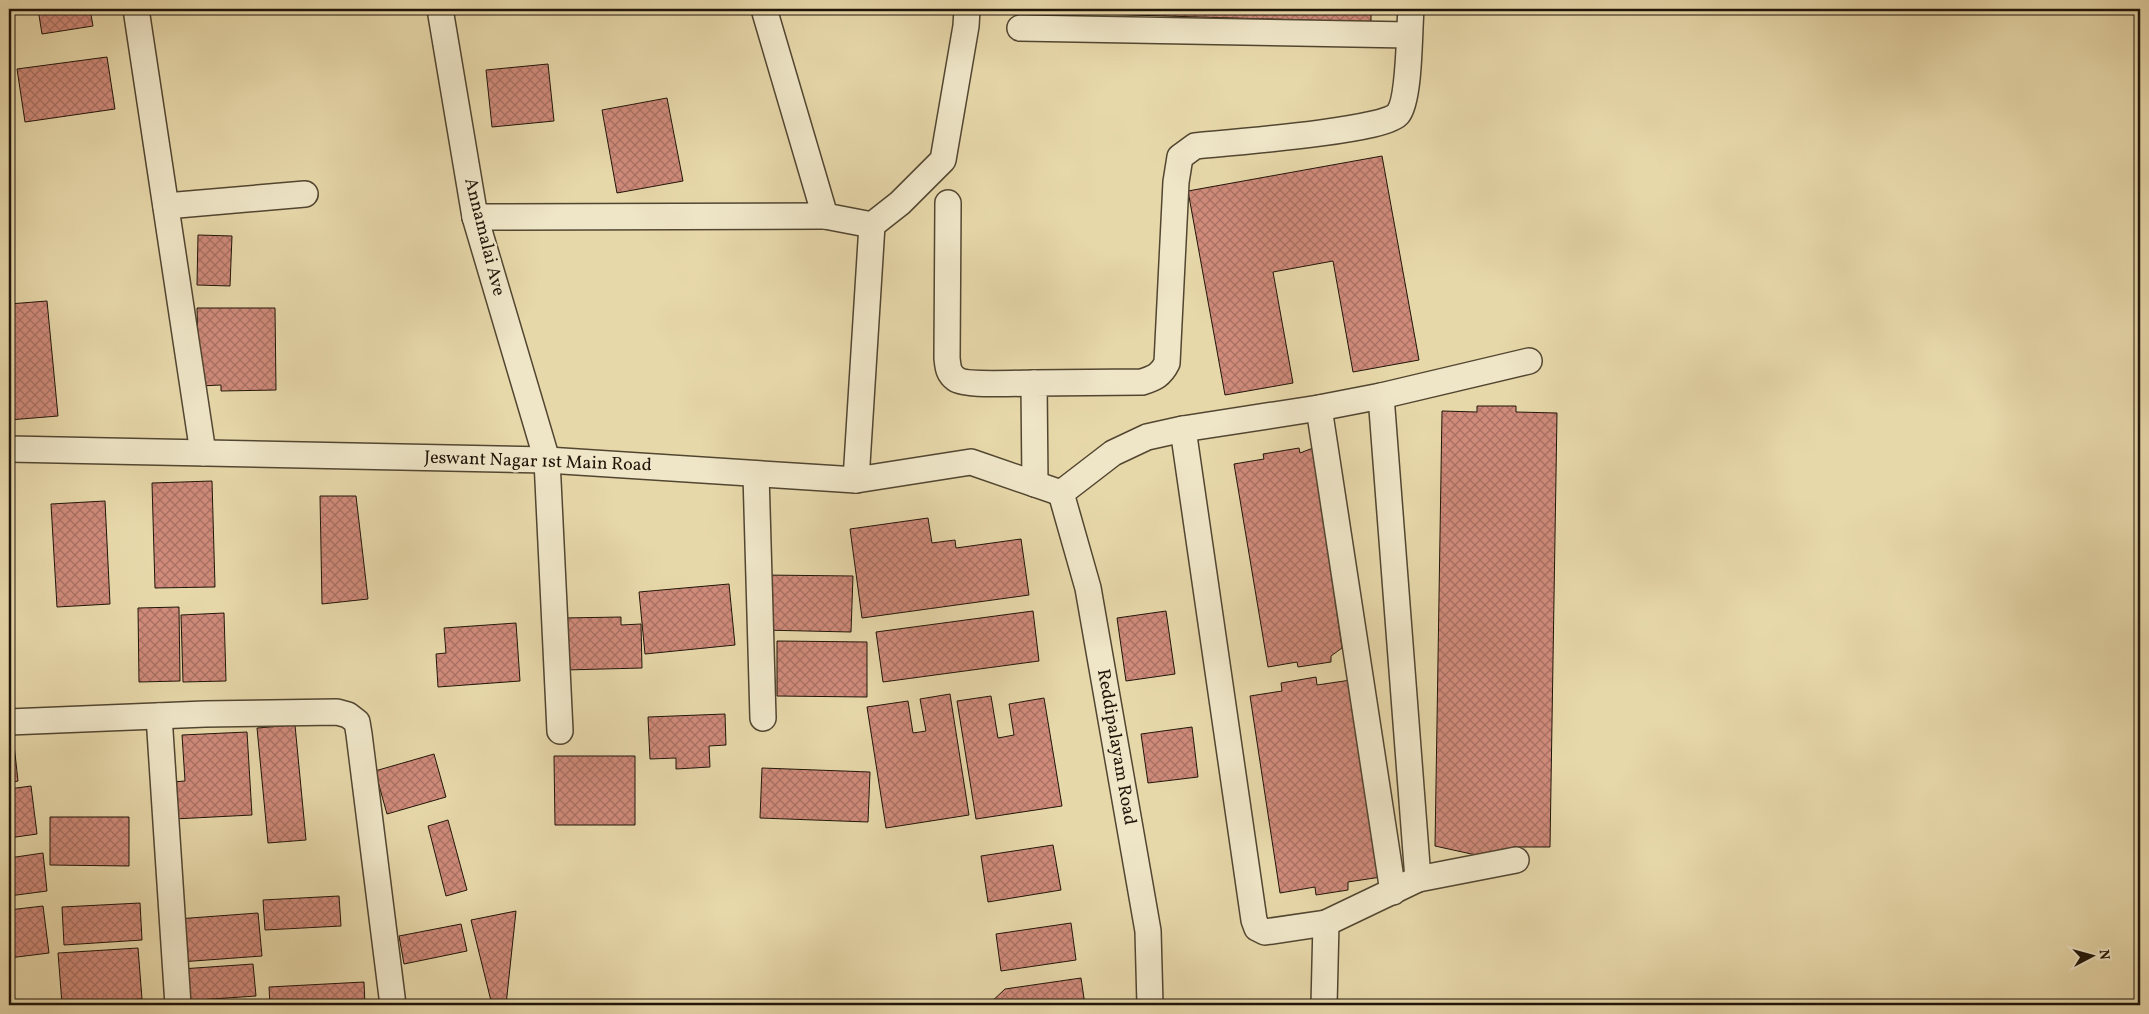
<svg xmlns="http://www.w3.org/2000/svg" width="2149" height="1014" font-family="Vollkorn,serif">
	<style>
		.building { fill: url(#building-cross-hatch); stroke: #201509 }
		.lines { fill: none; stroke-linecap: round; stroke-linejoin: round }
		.minor-casing { stroke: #524631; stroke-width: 28 }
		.minor { stroke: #efe6c8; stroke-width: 25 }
		.labels { text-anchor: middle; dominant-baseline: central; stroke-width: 5; stroke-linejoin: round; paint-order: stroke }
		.street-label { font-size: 18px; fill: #201509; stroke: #efe6c8 }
	</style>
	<defs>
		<pattern id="building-cross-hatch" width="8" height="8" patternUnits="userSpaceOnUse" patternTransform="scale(1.25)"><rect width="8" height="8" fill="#d08b7b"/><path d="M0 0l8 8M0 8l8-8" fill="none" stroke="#a87063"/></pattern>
	</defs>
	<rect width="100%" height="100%" fill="#e7d8aa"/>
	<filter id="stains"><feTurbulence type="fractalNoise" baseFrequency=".004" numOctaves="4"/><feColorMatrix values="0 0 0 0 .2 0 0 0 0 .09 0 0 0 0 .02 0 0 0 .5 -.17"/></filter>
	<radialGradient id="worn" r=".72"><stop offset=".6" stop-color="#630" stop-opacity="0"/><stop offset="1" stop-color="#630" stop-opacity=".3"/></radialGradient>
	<g class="building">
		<path d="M38 9H90L93 26 42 34Z"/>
		<path d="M992 9H1371V22L992 11Z"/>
		<path d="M107 57 115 109 25 122 17 69Z"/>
		<path d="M548 64 554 121 492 127 486 70Z"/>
		<path d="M667 98 683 181 617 193 602 110Z"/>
		<path d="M1382 156 1419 360 1353 372 1333 261 1273 272 1293 383 1225 395 1188 191Z"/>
		<path d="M198 235 232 236 230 286 197 285Z"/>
		<path d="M47 301 58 416 9 420V304Z"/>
		<path d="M197 308H275L276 390 221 391V385L199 386Z"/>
		<path d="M1477 406H1516V412L1557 413 1550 847H1513V856L1476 855 1435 846 1442 411 1477 412Z"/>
		<path d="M1299 448 1300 453 1313 448 1342 648 1331 656V662L1298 667 1297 662 1268 667 1234 464 1264 459 1263 454Z"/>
		<path d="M212 481 215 587 155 588 152 483Z"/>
		<path d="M320 496H356L368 599 322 604Z"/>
		<path d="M105 501 110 604 57 607 51 504Z"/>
		<path d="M928 518 932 543 955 540 956 548 1021 539 1029 595 862 618 850 529Z"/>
		<path d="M763 575 853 576 851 632 762 630Z"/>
		<path d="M729 584 735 645 645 654 639 592Z"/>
		<path d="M179 607 180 681 139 682 138 608Z"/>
		<path d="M1033 611 1039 661 883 682 876 632Z"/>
		<path d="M1166 611 1175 674 1126 681 1117 618Z"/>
		<path d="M224 613 226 681 183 682 181 615Z"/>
		<path d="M621 617V625L641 624 642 668 565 670 563 618Z"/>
		<path d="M516 623 520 681 438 687 436 654 446 653 444 628Z"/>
		<path d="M777 641 867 642V697L777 696Z"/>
		<path d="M1316 677 1317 685 1351 680 1381 877 1348 882V890L1316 895 1315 887 1280 893 1250 696 1282 691 1281 683Z"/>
		<path d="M950 694 969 815 886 828 867 707 908 701 913 733 926 731 920 699Z"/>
		<path d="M991 696 998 738 1014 735 1009 704 1044 698 1062 806 976 819 957 701Z"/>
		<path d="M725 714 726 745 709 746 710 767 676 769V758L650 759 648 717Z"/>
		<path d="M295 725 306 840 268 843 257 728Z"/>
		<path d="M9 726H12L18 781 9 783Z"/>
		<path d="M1192 727 1198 777 1148 783 1141 734Z"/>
		<path d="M247 732 252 815 174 819 172 782 185 781 182 735Z"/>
		<path d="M434 754 446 797 387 814 375 771Z"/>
		<path d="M554 756H635V825H555Z"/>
		<path d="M762 768 870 772 868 822 760 818Z"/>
		<path d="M31 786 37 834 9 838V789Z"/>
		<path d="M50 817H129V866L50 865Z"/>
		<path d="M448 820 467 890 446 896 428 826Z"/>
		<path d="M1053 845 1061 890 988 902 981 856Z"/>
		<path d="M43 853 47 891 9 896V858Z"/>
		<path d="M339 896 341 926 265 930 263 900Z"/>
		<path d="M140 903 142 940 64 945 62 907Z"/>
		<path d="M43 906 49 953 9 958V910Z"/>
		<path d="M516 911 506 1005H492L471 920Z"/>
		<path d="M258 913 262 956 180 962 177 919Z"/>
		<path d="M1071 923 1076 960 1001 971 996 934Z"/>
		<path d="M461 924 467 951 404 964 399 936Z"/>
		<path d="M138 948 142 999 62 1004 58 953Z"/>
		<path d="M253 964 256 996 183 1001 181 969Z"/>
		<path d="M1081 978 1085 1005H988L1005 989Z"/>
		<path d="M364 982 365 1005H270L269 987Z"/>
		<path d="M34 1000 35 1005H9V1003Z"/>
	</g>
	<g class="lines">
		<defs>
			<g id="minor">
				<path d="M136 9 203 453"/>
				<path d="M440 9 475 217 547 460 560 731"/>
				<path d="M764 9 825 216 872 225 856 480"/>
				<path d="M1020 28 1409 35"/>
				<path d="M948 203 947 358C948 367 948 373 956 379 965 386 1020 383 1034 383"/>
				<path d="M166 206 305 194"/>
				<path d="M475 217 825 216"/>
				<path d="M872 225 900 203 943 160 966 26 967 9"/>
				<path d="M1381 396 1529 361"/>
				<path d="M1319 408 1393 892"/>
				<path d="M1183 429 1254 920 1257 928 1265 932 1326 923"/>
				<path d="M9 449 547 460 856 480 971 462 1061 493"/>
				<path d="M756 474 763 718"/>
				<path d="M1035 484 1034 383 1142 382C1155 378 1161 375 1167 363L1176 182 1180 157 1195 146C1224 143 1386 131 1398 114 1410 99 1409 31 1411 9"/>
				<path d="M1061 493 1113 453 1147 437 1183 429 1319 408 1381 396 1418 879 1326 923 1324 1005"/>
				<path d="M1061 493 1088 588 1148 931 1150 1005"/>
				<path d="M159 716 178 1005"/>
				<path d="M9 722 205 714 337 712 348 715 357 722 359 734 393 1005"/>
				<path d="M1418 879 1516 860"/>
			</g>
		</defs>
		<use href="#minor" class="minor-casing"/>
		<use href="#minor" class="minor"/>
	</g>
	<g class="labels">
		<g class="street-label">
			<text transform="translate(484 237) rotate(76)">Annamalai Ave</text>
			<text transform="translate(538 462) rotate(2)">Jeswant Nagar 1st Main Road</text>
			<text transform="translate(1116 747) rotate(80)">Reddipalayam Road</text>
		</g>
	</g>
	<rect width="2149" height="1014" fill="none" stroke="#e7d8aa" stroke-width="30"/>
	<rect x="10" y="10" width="2129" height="994" fill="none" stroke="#201509" stroke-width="2.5"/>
	<rect x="15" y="15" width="2119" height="984" fill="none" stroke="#201509"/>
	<g transform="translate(2092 956) rotate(84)" stroke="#efe6c8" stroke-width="4" paint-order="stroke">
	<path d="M0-4L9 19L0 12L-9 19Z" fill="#201509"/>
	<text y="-8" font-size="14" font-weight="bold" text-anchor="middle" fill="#201509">N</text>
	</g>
	<rect width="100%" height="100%" filter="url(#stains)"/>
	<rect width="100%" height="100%" fill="url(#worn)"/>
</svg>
